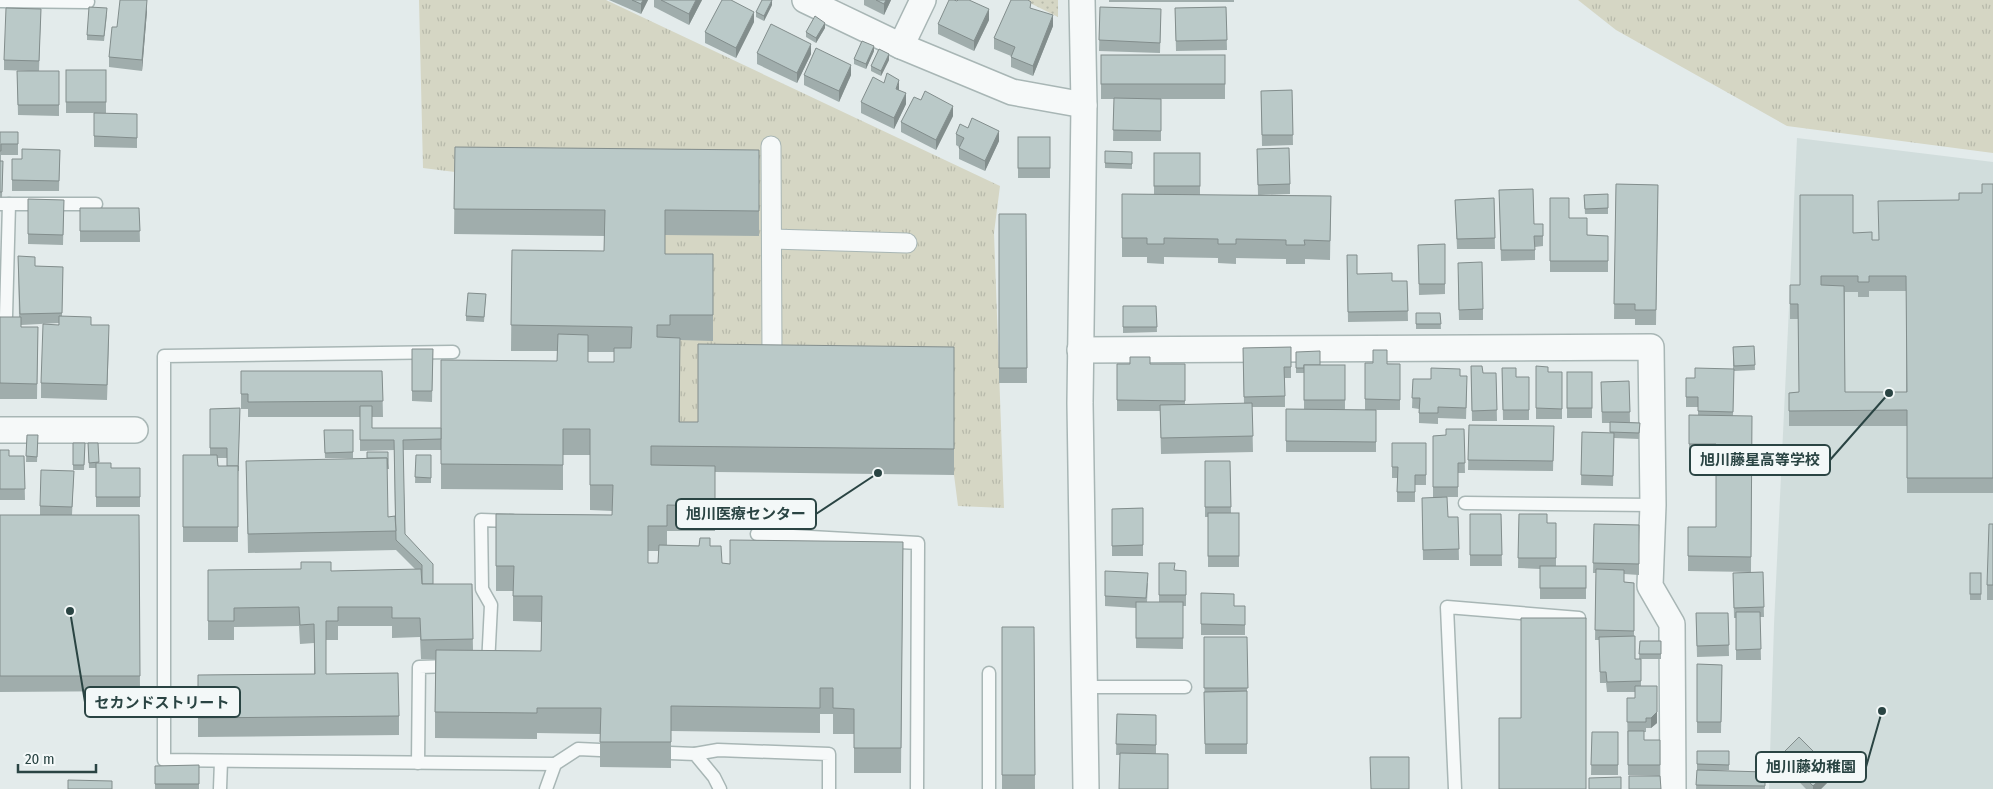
<svg xmlns="http://www.w3.org/2000/svg" width="1993" height="789" font-family="'Fira Sans Condensed','Noto Sans JP',sans-serif">
	<style>
		.built { fill: #d1dddc }
		.grass { fill: url(#grass-tufts) }
		.park { fill: url(#park-dots) }
		.lines { fill: none; stroke-linecap: round; stroke-linejoin: round }
		.service-casing { stroke: #a8b6b5; stroke-width: 15 }
		.pedestrian-casing { stroke: #a8b6b5; stroke-width: 21 }
		.minor-casing { stroke: #a8b6b5; stroke-width: 28 }
		.service { stroke: #f6f9f9; stroke-width: 12 }
		.pedestrian { stroke: #f6f9f9; stroke-width: 19 }
		.minor { stroke: #f6f9f9; stroke-width: 25 }
		.wall { fill: #a0adac; fill-rule: evenodd }
		.shaded-wall { fill: #828d8c }
		.building { fill: #bac9c8; stroke: #828d8c; fill-rule: evenodd }
		.leader { fill: none; stroke: #2a4443; stroke-width: 2 }
		.callout-dot { fill: #2a4443; stroke: #f3f8f8; stroke-width: 2 }
		.callout { fill: #f3f8f8; stroke: #2a4443; stroke-width: 2 }
		.callout-label { font-size: 15px; text-anchor: middle; font-weight: bold; fill: #2a4443 }
	</style>
	<defs>
		<pattern id="grass-tufts" width="24" height="20" patternUnits="userSpaceOnUse" patternTransform="scale(1.25)"><rect width="24" height="20" fill="#d5d6c4"/><path d="M3 7l-1-3M5 7V3M7 7l1-3M15 17l-1-3M17 17v-4M19 17l1-3" fill="none" stroke="#b7b9aa"/></pattern>
		<pattern id="park-dots" width="8" height="8" patternUnits="userSpaceOnUse" patternTransform="scale(1.25)"><rect width="8" height="8" fill="#d5d6c4"/><path d="M2 2h.1M6 6h.1" fill="none" stroke="#b7b9aa" stroke-width="1.8" stroke-linecap="round"/></pattern>
	</defs>
	<rect width="100%" height="100%" fill="#e3ebeb"/>
	<path class="built" d="M1797 138 1993 162V789H1769L1774 624Z"/>
	<g class="grass">
		<path d="M419 0H606L1000 186 994 233 1004 508 958 506 954 475V372L698 448H679L665 279V235L455 172 423 168Z"/>
		<path d="M1578 0H1993V153L1787 126 1616 30Z"/>
	</g>
	<path class="park" d="M1024 0H1058V17Z"/>
	<g class="lines">
		<defs>
			<g id="service">
				<path d="M0 1 88 2"/>
				<path d="M0 204H9L6 316"/>
				<path d="M9 204H96"/>
				<path d="M453 352 164 356V760L555 764"/>
				<path d="M1465 503 1653 505"/>
				<path d="M757 534 918 543 917 789"/>
				<path d="M488 665 491 605 482 589 481 520 513 521"/>
				<path d="M989 673V789"/>
				<path d="M1084 687H1185"/>
				<path d="M670 753 695 754 714 777 720 789"/>
				<path d="M695 754 718 750 829 754V789"/>
				<path d="M418 763 419 667 451 666"/>
				<path d="M220 789 221 761"/>
				<path d="M546 789 555 764 578 749 600 750"/>
				<path d="M1455 789 1447 607 1579 618"/>
			</g>
			<g id="pedestrian">
				<path d="M771 146 772 355"/>
				<path d="M772 239 907 243"/>
			</g>
			<g id="minor">
				<path d="M805 0 901 46 1012 92 1084 105"/>
				<path d="M1082 0 1084 105 1080 403 1086 789"/>
				<path d="M901 46 923 0"/>
				<path d="M1080 350 1651 347 1653 505 1650 586 1672 624 1673 789"/>
				<path d="M0 430H135"/>
			</g>
		</defs>
		<use href="#service" class="service-casing"/>
		<use href="#pedestrian" class="pedestrian-casing"/>
		<use href="#minor" class="minor-casing"/>
		<use href="#service" class="service"/>
		<use href="#pedestrian" class="pedestrian"/>
		<use href="#minor" class="minor"/>
	</g>
	<g class="wall">
		<path d="M609 0H648L641 14Z"/>
		<path d="M654 0H702L689 25 654 7Z"/>
		<path d="M864 0H891L884 15 864 5Z"/>
		<rect x="1109" y="0" width="125" height="2"/>
		<path d="M772 5 764 21 756 17V12Z"/>
		<path d="M1100 7 1161 9 1160 53 1099 51Z"/>
		<path d="M1226 7 1227 50 1176 51 1175 8Z"/>
		<path d="M41 9 39 71H59V116L18 115 17 71H29L4 70V60Z"/>
		<path d="M1031 9 1053 26 1033 76 1011 67V56L994 49V38Z"/>
		<path d="M147 11 142 71 109 67V57Z"/>
		<path d="M107 14 104 41 87 40V35Z"/>
		<path d="M989 20 974 51 938 34V24Z"/>
		<path d="M754 22 736 58 705 43V32Z"/>
		<path d="M825 28 816 43 806 37V32Z"/>
		<path d="M874 51 866 69 854 64V59Z"/>
		<path d="M757 53 811 54 797 83 757 64Z"/>
		<path d="M1101 55H1225V99H1161V141H1113L1114 99H1101Z"/>
		<path d="M889 60 881 76 871 71V66Z"/>
		<rect x="66" y="70" width="40" height="43"/>
		<path d="M804 75H851L839 102 804 85Z"/>
		<path d="M899 90 906 104 894 129 861 113V102Z"/>
		<path d="M1292 90 1293 145 1262 146 1261 91Z"/>
		<path d="M921 100 953 116 936 150 901 132V122Z"/>
		<path d="M137 114V148L94 147V136Z"/>
		<path d="M968 128 999 141 985 171 959 159V147L956 145V134Z"/>
		<path d="M0 132H18V155H1V161H3L2 198 0 197Z"/>
		<rect x="1018" y="137" width="32" height="41"/>
		<path d="M455 147 759 150V236L665 235V254H713V341L680 340V422H698L954 347V475L715 472V531H667V545L710 546 722 563 730 564 903 542 901 773H854V734H833V714H820V733L671 731V768L600 767V734L537 733V739L435 738V659H421L420 637 392 638V626H338V640H326V674L399 716V735L198 737V675L314 674V643L300 644 299 626 234 627V640H208V570L331 571 416 570 396 550 248 553 246 461 388 517 395 516 394 450 360 451V417H248V409H241V371H382L383 417H372V428H441L557 361 558 351H511L512 250 604 251 605 236 454 234ZM588 352H614V362H588ZM403 450H441V489L563 490V455H590V510L612 511V515L496 514V591H513V621L541 622V651L473 650 472 584H433L405 534ZM648 551H658V563H648Z"/>
		<path d="M1257 149 1290 184V194L1260 195 1331 196 1330 260 1305 259V264H1286V259L1236 258V264L1218 263V258L1164 257V264L1147 263V257H1122V194H1154V153H1200V195H1258Z"/>
		<path d="M60 150 59 191H12V159H22Z"/>
		<path d="M1105 151 1132 152V169L1105 168Z"/>
		<path d="M1616 184 1658 185 1656 325H1635V319H1614Z"/>
		<path d="M1993 184V493H1907V426H1789V393L1799 392 1798 319H1790V285H1800L1853 233 1872 240H1879L1959 200 1982 193ZM1869 291H1906V392H1845V292H1858V297H1869Z"/>
		<path d="M1499 190 1534 224H1543V246L1535 247V260L1501 261Z"/>
		<path d="M1608 194V214H1585L1584 195Z"/>
		<path d="M1494 198 1495 249H1457L1455 200Z"/>
		<path d="M1550 198 1569 218 1587 235 1608 236V272H1550Z"/>
		<path d="M28 199 64 200 63 245 28 244Z"/>
		<path d="M80 208H139L140 242H80Z"/>
		<path d="M999 214H1026L1027 383H999Z"/>
		<path d="M1445 244V294L1419 295 1418 245Z"/>
		<path d="M1347 255 1357 274 1392 281H1407L1408 321 1348 322Z"/>
		<path d="M18 256 35 266 63 267 62 316 91 325 109 340 107 400 41 398V383L59 323 21 325V327H38L37 399H0V317H19Z"/>
		<path d="M1458 274 1483 309V320H1459Z"/>
		<path d="M486 294 484 322 466 321V316Z"/>
		<path d="M1123 306H1156L1157 332 1123 333Z"/>
		<path d="M1416 313H1440L1441 329H1416Z"/>
		<path d="M1754 346 1755 370 1734 371 1733 416H1752L1751 572 1688 571V527H1716V460L1689 459V415H1698V407H1686V378H1695L1733 369V347Z"/>
		<path d="M1291 347V378H1285V407H1252L1253 452 1161 454 1160 411H1117V364H1185V405L1244 404 1243 348Z"/>
		<path d="M412 349H433L432 402 412 401Z"/>
		<path d="M1296 352 1320 365H1345V410H1376V452H1286V409H1304V373H1296Z"/>
		<path d="M1365 363 1400 364V410H1365Z"/>
		<path d="M1471 366 1483 373H1496L1497 421H1472Z"/>
		<path d="M1536 366 1548 372H1562V419H1536Z"/>
		<path d="M1502 368 1516 377H1529V420H1503Z"/>
		<rect x="1567" y="372" width="25" height="46"/>
		<path d="M1460 376 1467 387 1466 419 1438 418V424L1419 423V409L1412 408 1413 379H1431Z"/>
		<path d="M1629 381 1630 422 1640 423 1639 439 1614 438 1613 486 1581 485 1582 432 1610 433V423H1602L1601 382Z"/>
		<path d="M240 408 238 481V542H183V455H210V409ZM217 458H227V466H218Z"/>
		<path d="M1469 425 1554 426 1553 471 1468 470Z"/>
		<path d="M1464 429 1465 473H1458V497H1442L1448 517H1458L1459 560H1423L1422 498H1433V436L1446 435Z"/>
		<path d="M324 430H353V458H325Z"/>
		<path d="M27 435H38L37 462H26Z"/>
		<path d="M73 443H85L84 470H73Z"/>
		<path d="M88 443 99 463 111 468H140V507H96V468H89Z"/>
		<path d="M1392 443H1426V485H1415V502H1397V478H1392Z"/>
		<path d="M0 450 9 456H24L25 500H0Z"/>
		<path d="M416 455H431V483H415Z"/>
		<path d="M1205 461H1230L1231 513H1239V567H1208V517H1205Z"/>
		<path d="M74 471 72 515H139L140 691 0 692V515H40V506Z"/>
		<path d="M1143 508V556H1112V509Z"/>
		<path d="M1470 514H1501L1502 566H1470Z"/>
		<path d="M1519 514 1547 523H1556V566H1586V599H1540V569L1518 568Z"/>
		<path d="M1594 524 1639 525V575L1624 574V582L1634 583V636L1635 659H1639L1640 641H1661V659H1641V686L1657 723 1651 728H1646V732H1644V740H1660V776L1628 775 1627 698H1635V692H1607L1606 683H1600L1599 640H1595L1596 573H1593Z"/>
		<path d="M1993 524V600H1987V585Z"/>
		<path d="M1159 563 1174 570 1186 571V606H1183V649L1136 648V608L1105 606V596L1148 583 1147 602H1159Z"/>
		<path d="M1763 572 1764 617H1760L1761 660H1736V618H1734L1733 573Z"/>
		<rect x="1970" y="573" width="11" height="27"/>
		<path d="M1201 593 1234 606H1245V635H1201Z"/>
		<path d="M1696 613H1728L1729 656 1697 657Z"/>
		<path d="M1002 627H1034L1035 789H1002Z"/>
		<path d="M1204 637H1247V754H1205Z"/>
		<path d="M1697 664 1722 665 1721 733H1697Z"/>
		<path d="M1117 714 1156 715V754L1116 755Z"/>
		<path d="M1592 732H1618V775H1591Z"/>
		<rect x="1697" y="751" width="32" height="19"/>
		<path d="M1782 754 1831 779 1821 789H1806L1782 764Z"/>
		<path d="M199 765V789H155V766Z"/>
		<path d="M1697 770 1765 772V789H1696Z"/>
	</g>
	<g class="shaded-wall">
		<path d="M147 0V11L142 71V60Z"/>
		<path d="M643 0H648L641 14V4Z"/>
		<path d="M696 0H702L689 25V14Z"/>
		<path d="M772 0V5L764 21V16Z"/>
		<path d="M886 0H891L884 15V4Z"/>
		<path d="M989 9V20L974 51V41Z"/>
		<path d="M754 12V22L736 58V48Z"/>
		<path d="M1053 15V26L1033 76V66Z"/>
		<path d="M825 23V28L816 43V38Z"/>
		<path d="M811 44V54L797 83V73Z"/>
		<path d="M874 46V51L866 69V64Z"/>
		<path d="M889 54V60L881 76V71Z"/>
		<path d="M851 65V75L839 102V91Z"/>
		<path d="M899 80V91L896 89Z"/>
		<path d="M906 93V104L894 129V118Z"/>
		<path d="M953 106V116L936 150V140Z"/>
		<path d="M999 131V141L985 171V161Z"/>
		<path d="M1657 712V723L1651 728V718Z"/>
		<path d="M1831 769V779L1821 789H1813V786Z"/>
	</g>
	<g class="building">
		<path d="M120 0H147L142 60 109 57 112 27H117Z"/>
		<path d="M632 0H643L641 4Z"/>
		<path d="M661 0H696L689 14Z"/>
		<path d="M722 0H731L754 12 736 48 705 32Z"/>
		<path d="M762 0H772L764 16 756 12Z"/>
		<path d="M876 0H886L884 4Z"/>
		<path d="M949 0H954L957 1 958 0H969L989 9 974 41 938 24Z"/>
		<path d="M1011 0H1028L1031 2 1030 8 1053 15 1033 66 1011 57 1015 47 994 38Z"/>
		<path d="M89 7 107 8 104 36 87 35Z"/>
		<path d="M1100 7 1161 9 1160 43 1099 40Z"/>
		<path d="M1226 7 1227 40 1176 41 1175 8Z"/>
		<path d="M6 8 41 9 39 61 4 60Z"/>
		<path d="M815 16 825 23 816 38 806 32Z"/>
		<path d="M771 24 811 44 797 73 757 53Z"/>
		<path d="M862 41 874 46 866 64 854 59Z"/>
		<path d="M816 48 851 65 839 91 804 75Z"/>
		<path d="M879 49 889 54 881 71 871 66Z"/>
		<rect x="1101" y="55" width="124" height="29"/>
		<rect x="66" y="70" width="40" height="32"/>
		<path d="M17 71H59V105H18Z"/>
		<path d="M887 73 899 80 896 89 906 93 894 118 861 102 873 77 884 83Z"/>
		<path d="M1292 90 1293 135H1262L1261 91Z"/>
		<path d="M925 91 953 106 936 140 901 122 914 97 921 100Z"/>
		<path d="M1114 98 1161 99V131L1113 130Z"/>
		<path d="M94 113 137 114V138L94 136Z"/>
		<path d="M972 118 999 131 985 161 959 148 964 138 956 134 960 124 968 128Z"/>
		<path d="M0 132H18V144H1V151H0Z"/>
		<rect x="1018" y="137" width="32" height="31"/>
		<path d="M455 147 759 150V211L665 210V254H713V315H670V325H657V337L680 338 679 422H698V344L954 347V449L651 446V465L715 466V506L667 505V526H648V563H658L659 545 699 546 700 538H710V546H721L722 563 730 564V540L903 542 901 748H854V709L833 708V688H820V708L671 706V742H600L601 708H537V713L435 712 436 650 541 651 542 596H513L514 566H496V514L612 515 613 485H590V429H563V465L441 464V360L557 361 558 334 588 335V362H614V348H631L632 327 511 325 512 250 604 251 605 210 454 209Z"/>
		<path d="M1289 148 1290 184 1258 185 1257 149Z"/>
		<path d="M22 149 60 150 59 181 12 180V159H22Z"/>
		<path d="M1105 151 1132 152V164L1105 163Z"/>
		<rect x="1154" y="153" width="46" height="33"/>
		<path d="M0 161H3L2 192H0Z"/>
		<path d="M1616 184 1658 185 1656 310H1635V304H1614Z"/>
		<path d="M1982 184H1993V478H1907V410L1789 411V393L1799 392 1798 304H1790V285H1800V195H1853V233L1872 232V240H1879L1878 201 1959 200V193H1982ZM1821 276H1858V282H1869V276H1906L1907 392H1845L1844 286 1821 285Z"/>
		<path d="M1533 189 1534 224H1543V236H1534L1535 250H1501L1499 190Z"/>
		<path d="M1122 194 1331 196 1330 241 1304 240 1305 245H1286V240L1236 239V244H1218V239L1164 238V244H1147V238H1122Z"/>
		<path d="M1608 194V208L1585 209 1584 195Z"/>
		<path d="M1494 198 1495 238 1457 239 1455 200Z"/>
		<path d="M1550 198H1569V218H1587V235L1608 236V261H1550Z"/>
		<path d="M28 199 64 200 63 235 28 234Z"/>
		<path d="M80 208H139L140 231H80Z"/>
		<path d="M999 214H1026L1027 368H999Z"/>
		<path d="M1445 244V284H1419L1418 245Z"/>
		<path d="M1347 255H1357V274L1392 273V281H1407L1408 311 1348 312Z"/>
		<path d="M18 256 35 257V266L63 267 62 313 20 314Z"/>
		<path d="M1482 262 1483 309 1459 310 1458 263Z"/>
		<path d="M468 293 486 294 484 317 466 316Z"/>
		<path d="M1123 306H1156L1157 327H1123Z"/>
		<path d="M1416 313H1440L1441 324H1416Z"/>
		<path d="M59 316 91 317V325H109L107 385 41 383 43 324 59 325Z"/>
		<path d="M0 317H21V327H38L37 384 0 383Z"/>
		<path d="M1754 346 1755 365 1734 366 1733 347Z"/>
		<path d="M1291 347V367H1284L1285 396 1244 397 1243 348Z"/>
		<path d="M412 349H433L432 391H412Z"/>
		<path d="M1373 350H1387V364H1400V400L1365 399V363H1373Z"/>
		<path d="M1320 351V365H1304V368H1296V352Z"/>
		<path d="M1130 357H1150V364H1185V401L1117 400V364H1130Z"/>
		<rect x="1304" y="365" width="41" height="35"/>
		<path d="M1471 366H1482L1483 373H1496L1497 410 1472 411Z"/>
		<path d="M1536 366 1548 367V372H1562V409L1536 408Z"/>
		<path d="M1431 368 1460 369V376H1467L1466 408 1438 407V413H1419L1420 398H1412L1413 379H1431Z"/>
		<path d="M1502 368H1516V377H1529V410H1503Z"/>
		<path d="M1695 368 1734 369 1733 412 1698 411V397H1686V378H1695Z"/>
		<path d="M241 371H382L383 401 248 402V394H241Z"/>
		<rect x="1567" y="372" width="25" height="36"/>
		<path d="M1629 381 1630 412H1602L1601 382Z"/>
		<path d="M1252 403 1253 436 1161 438 1160 405Z"/>
		<path d="M360 406H372V428H441V439L403 440 405 534 433 564V584H422V565L396 540 394 440H360Z"/>
		<path d="M240 408 238 471V466H227V448H210V409Z"/>
		<path d="M1286 409 1376 410V442L1286 441Z"/>
		<path d="M1689 415 1752 416 1751 557 1688 556V527H1716V444H1689Z"/>
		<path d="M1610 422 1640 423 1639 433 1610 432Z"/>
		<path d="M1469 425 1554 426 1553 461 1468 460Z"/>
		<path d="M1446 429H1464L1465 463H1458V487H1433V436L1446 435Z"/>
		<path d="M324 430H353V452L325 453Z"/>
		<path d="M1582 432 1614 433 1613 476 1581 475Z"/>
		<path d="M27 435H38L37 457 26 456Z"/>
		<path d="M73 443H85L84 465H73Z"/>
		<path d="M88 443H98L99 462 89 463Z"/>
		<path d="M1392 443H1426V475H1415V492H1397L1398 467H1392Z"/>
		<path d="M0 450H9V456H24L25 489H0Z"/>
		<path d="M367 452H388V469L387 458H367Z"/>
		<path d="M183 455H217L218 466H238V527H183Z"/>
		<path d="M416 455H431V478L415 477Z"/>
		<path d="M387 458 388 517 395 516 396 531 248 534 246 461Z"/>
		<path d="M1205 461H1230L1231 507H1205Z"/>
		<path d="M96 463H111V468H140V497H96Z"/>
		<path d="M41 470 74 471 72 507 40 506Z"/>
		<path d="M1447 497 1448 517H1458L1459 549 1423 550 1422 498Z"/>
		<path d="M1143 508V545L1112 546V509Z"/>
		<rect x="1208" y="513" width="31" height="43"/>
		<path d="M1470 514H1501L1502 555H1470Z"/>
		<path d="M1519 514H1547V523H1556V558H1518Z"/>
		<path d="M0 515H139L140 676H0Z"/>
		<path d="M1594 524 1639 525V564L1593 563Z"/>
		<path d="M1989 524H1993V585H1987Z"/>
		<path d="M301 562H331V571L421 569 422 584H472L473 639 421 640 420 618H392V607H338V621H326V674L398 673 399 716 198 718V675L315 674 314 624 300 625 299 607 234 608V621H208V570L301 569Z"/>
		<path d="M1159 563H1175L1174 570 1186 571V595H1159Z"/>
		<rect x="1540" y="566" width="46" height="22"/>
		<path d="M1596 569 1624 570V582L1634 583V631L1595 630Z"/>
		<path d="M1105 571 1148 573 1146 598 1105 596Z"/>
		<path d="M1763 572 1764 607 1734 608 1733 573Z"/>
		<rect x="1970" y="573" width="11" height="21"/>
		<path d="M1201 593 1234 594V606H1245V625L1201 624Z"/>
		<rect x="1136" y="602" width="47" height="36"/>
		<path d="M1736 612H1760L1761 649 1736 650Z"/>
		<path d="M1696 613H1728L1729 645 1697 646Z"/>
		<path d="M1521 618H1586V789H1499V718H1521Z"/>
		<path d="M1002 627H1034L1035 775H1002Z"/>
		<path d="M1635 636V659H1641V681L1607 682 1606 672H1600L1599 637Z"/>
		<path d="M1204 637H1247L1248 688H1204Z"/>
		<path d="M1640 641H1661V654H1639Z"/>
		<path d="M1697 664 1722 665 1721 722H1697Z"/>
		<path d="M1635 686H1657V712L1651 718H1646V722H1627V698H1635Z"/>
		<path d="M1247 691V744H1205L1204 692Z"/>
		<path d="M1117 714 1156 715V745L1116 744Z"/>
		<path d="M1628 731H1644V740H1660V765H1628Z"/>
		<path d="M1592 732H1618V765H1591Z"/>
		<path d="M1799 737 1831 769 1813 786 1782 754Z"/>
		<path d="M1697 751H1729V765L1697 764Z"/>
		<path d="M1120 753 1168 754V789H1119Z"/>
		<path d="M1370 757H1409V789H1371Z"/>
		<path d="M199 765V784H155V766Z"/>
		<path d="M1697 770 1765 772V786L1696 785Z"/>
		<path d="M1629 776H1660L1661 789H1629Z"/>
		<path d="M1621 777V789H1589V778Z"/>
		<path d="M68 780 112 781V789H68Z"/>
	</g>
	<path class="leader" d="M1889 393L1830 460M878 473L816 514M70 611L85 702M1882 711L1866 767"/>
	<g class="callout-dot">
		<circle cx="1889" cy="393" r="5"/>
		<circle cx="878" cy="473" r="5"/>
		<circle cx="70" cy="611" r="5"/>
		<circle cx="1882" cy="711" r="5"/>
	</g>
	<g class="callout">
		<rect x="1690" y="445" width="140" height="30" rx="5"/>
		<rect x="676" y="499" width="140" height="30" rx="5"/>
		<rect x="85" y="687" width="155" height="30" rx="5"/>
		<rect x="1756" y="752" width="110" height="30" rx="5"/>
	</g>
	<g class="callout-label">
		<text x="1760" y="465">旭川藤星高等学校</text>
		<text x="746" y="519">旭川医療センター</text>
		<text x="162" y="708">セカンドストリート</text>
		<text x="1811" y="772">旭川藤幼稚園</text>
	</g>
	<path d="M18 764v8h78v-8" fill="none" stroke="#2a4443" stroke-width="2.5"/>
	<text x="25" y="764" font-size="15" fill="#2a4443" stroke="#f3f8f8" stroke-width="4" paint-order="stroke">20 m</text>
</svg>
